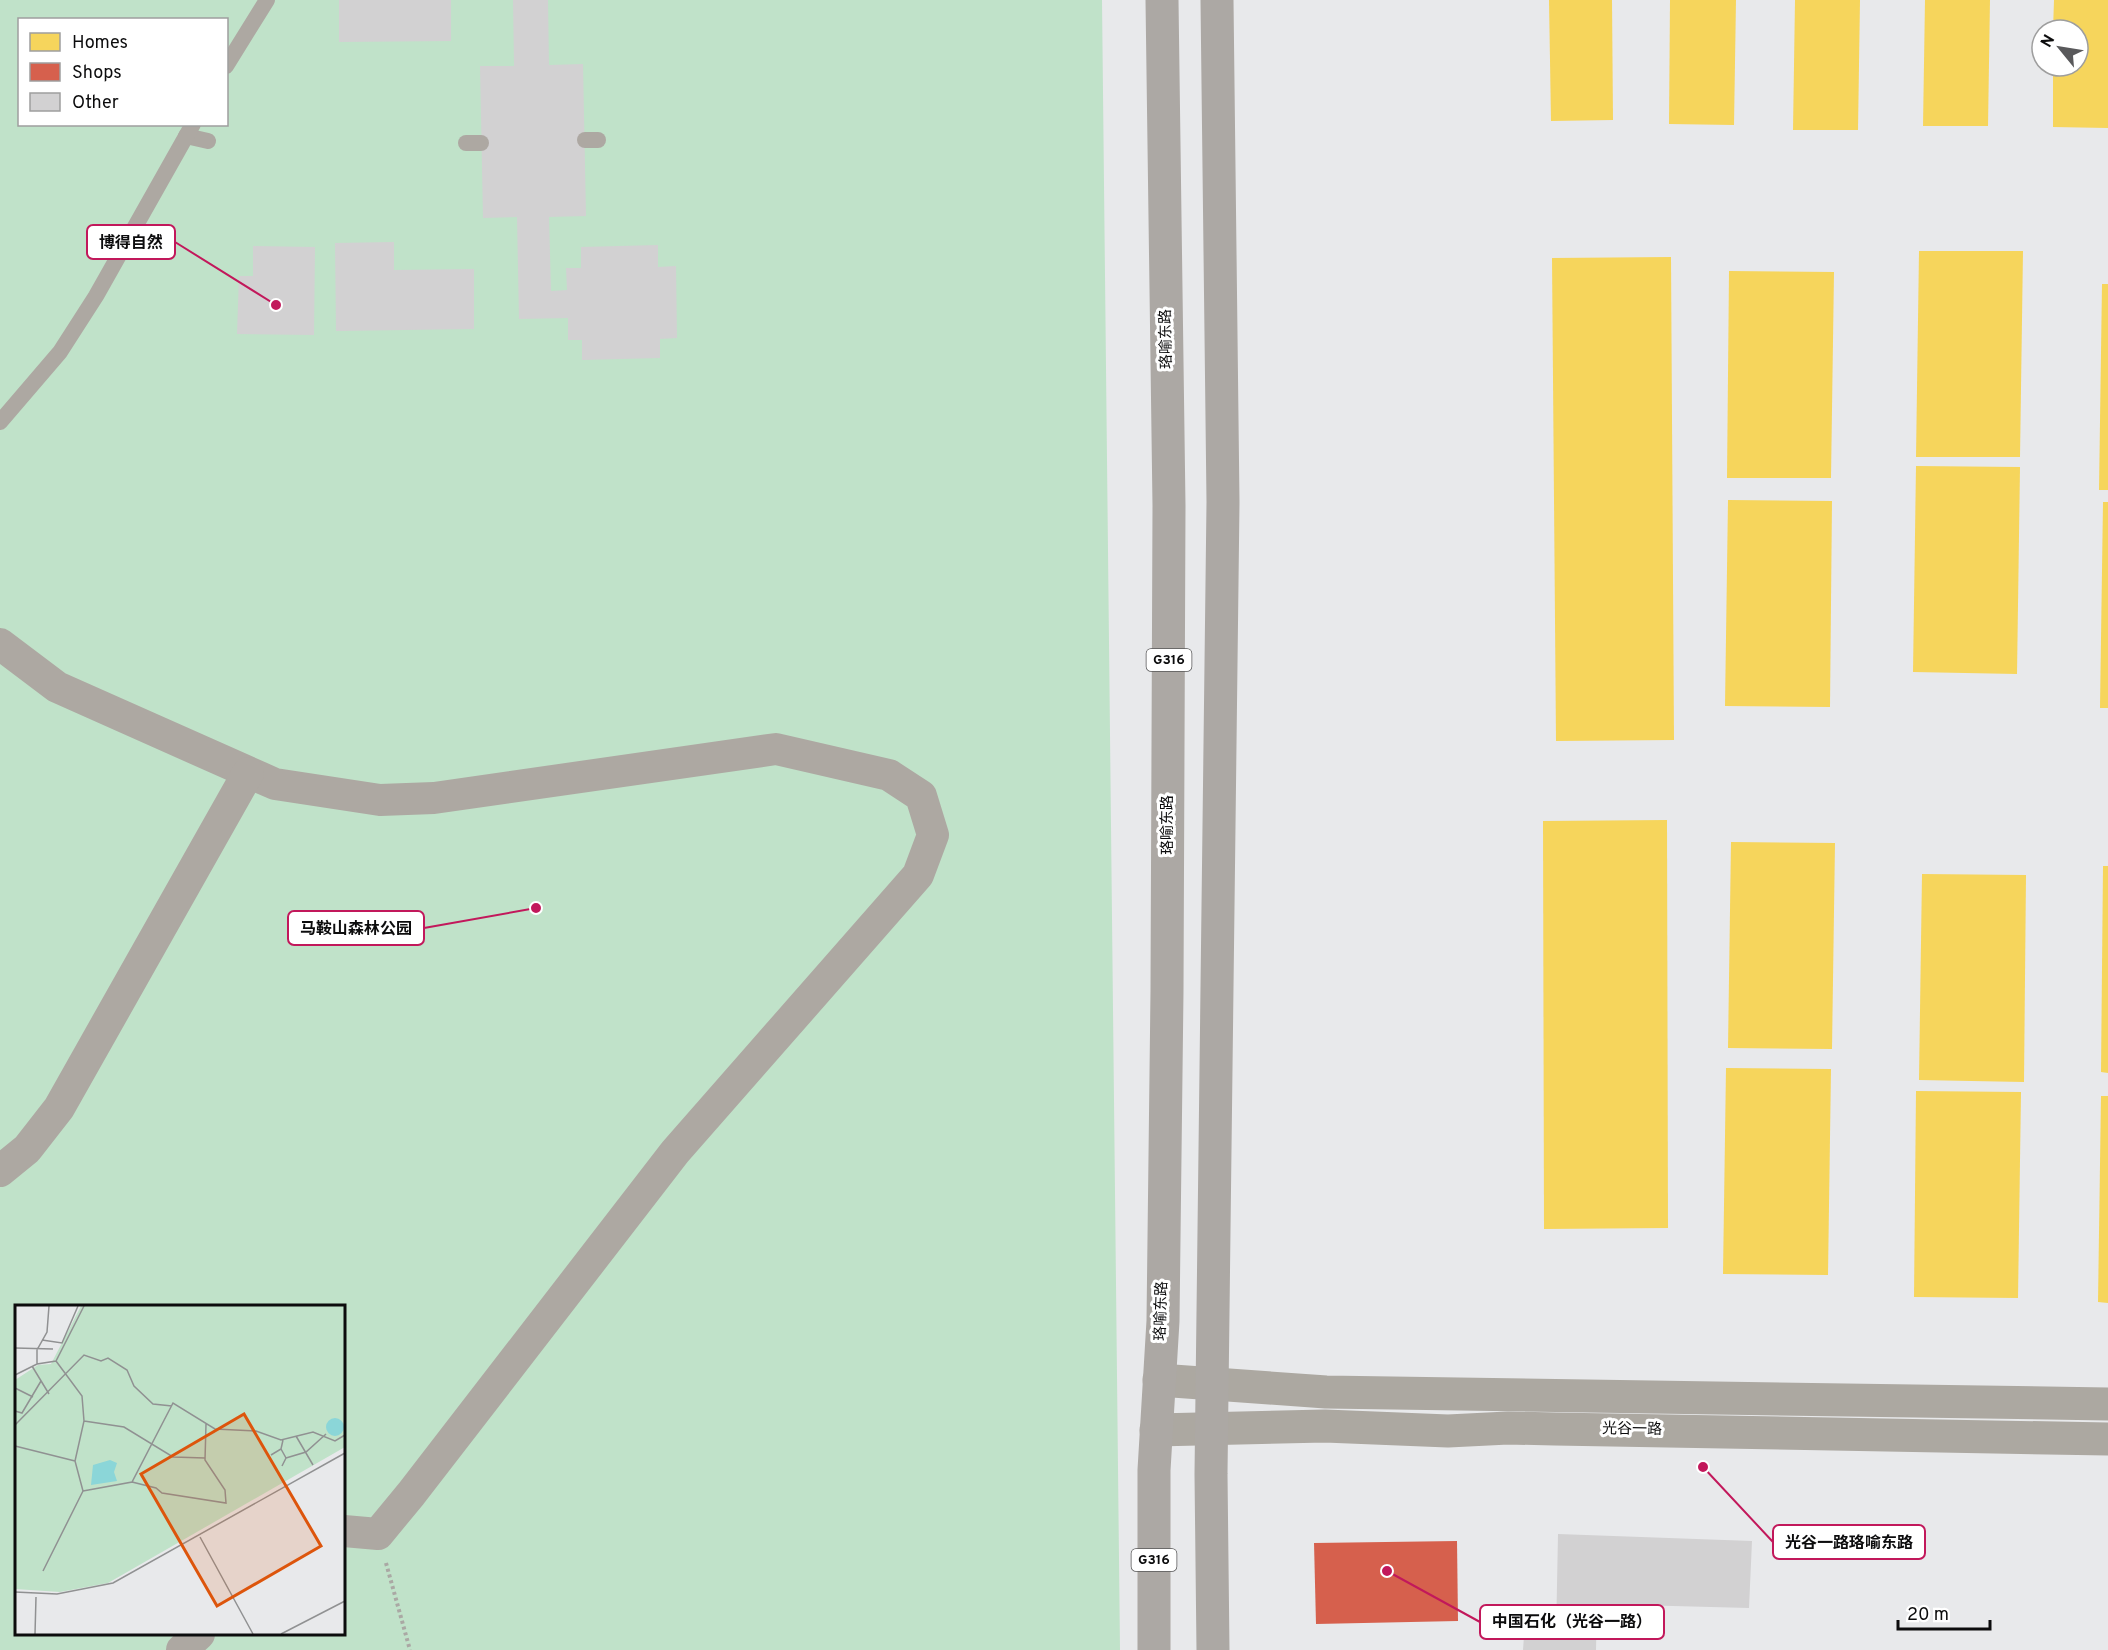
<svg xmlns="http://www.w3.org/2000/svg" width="2108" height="1650" font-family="Overpass,'Noto Sans SC',sans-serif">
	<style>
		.green { fill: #c0e2c9; fill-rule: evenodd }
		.homes { fill: #f6d55c }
		.shops { fill: #d6604d }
		.building { fill: #d2d1d2 }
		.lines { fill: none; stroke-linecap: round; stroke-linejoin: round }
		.path { stroke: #aaa8a4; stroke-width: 4; stroke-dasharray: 3 3; stroke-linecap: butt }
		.service { stroke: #ada8a2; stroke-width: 16 }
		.minor { stroke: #ada8a2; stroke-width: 32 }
		.secondary { stroke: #aca8a1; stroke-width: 33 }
		.trunk { stroke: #aca8a4; stroke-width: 33 }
		.labels { text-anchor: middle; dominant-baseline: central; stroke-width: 6; stroke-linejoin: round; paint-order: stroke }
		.shield { fill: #fff; stroke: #555556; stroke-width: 1.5 }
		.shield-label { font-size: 14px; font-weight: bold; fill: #0c0c0d }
		.street-label { font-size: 15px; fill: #0c0c0d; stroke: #fff }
		.inset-road { fill: none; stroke: #909192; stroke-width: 1.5 }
		.view { fill: #dd550c; fill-opacity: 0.15; stroke: #dd550c; stroke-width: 3 }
		.inset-edge { fill: none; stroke: #0c0c0d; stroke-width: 3 }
		.leader { fill: none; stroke: #c2185b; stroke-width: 2 }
		.callout-dot { fill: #c2185b; stroke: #fff; stroke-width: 2 }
		.callout { fill: #fff; stroke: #c2185b; stroke-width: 2 }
		.callout-label { font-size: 16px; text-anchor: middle; font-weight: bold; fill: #0c0c0d }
	</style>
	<rect width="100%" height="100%" fill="#e8e9eb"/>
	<path class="green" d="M0 0H1102L1120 1650H0ZM20 20H226V124H20ZM16 1306H344V1634H16Z"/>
	<g class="homes">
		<path d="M1549 0H1612L1613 120 1551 121Z"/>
		<path d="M1670 0H1736L1734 125 1669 124Z"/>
		<path d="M1795 0H1860L1858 130H1793Z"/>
		<path d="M1925 0H1990L1988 126H1923Z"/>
		<path d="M2054 0H2108V128L2053 127V66H2078V30H2053Z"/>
		<path d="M1919 251H2023L2020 457H1916Z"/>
		<path d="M1671 257 1674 740 1556 741 1552 258Z"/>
		<path d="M1729 271 1834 272 1831 478H1727Z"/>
		<path d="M2102 284H2108V490H2099Z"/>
		<path d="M1916 466 2020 467 2017 674 1913 672Z"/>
		<path d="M1728 500 1832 501 1830 707 1725 706Z"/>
		<path d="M2103 502H2108V708H2100Z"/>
		<path d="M1667 820 1668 1228 1544 1229 1543 821Z"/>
		<path d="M1731 842 1835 843 1832 1049 1728 1048Z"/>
		<path d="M2103 866H2108V1073L2101 1072Z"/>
		<path d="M1922 874 2026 875 2024 1082 1919 1080Z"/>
		<path d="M1726 1068 1831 1069 1828 1275 1723 1274Z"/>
		<path d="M1916 1091 2021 1092 2018 1298 1914 1297Z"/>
		<path d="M2101 1096H2108V1303L2098 1302Z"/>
	</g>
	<path class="shops" d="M1457 1541 1458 1621 1316 1624 1314 1543Z"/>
	<g class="building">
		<path d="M339 0H451V41L339 42Z"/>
		<path d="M513 0H548L549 65 583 64 586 216 549 217 551 291 567 290 566 268H581V247L658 245V267L676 266 677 338 660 339V358L582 360V340H568V318L519 319 517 217 483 218 480 66H514Z"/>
		<path d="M394 242V270L474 269V329L336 331 335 243Z"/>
		<path d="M253 246 315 247 314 335 237 334 239 276H253Z"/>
		<path d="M1558 1534 1752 1541 1749 1608 1597 1604 1596 1650H1523L1524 1636H1556Z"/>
	</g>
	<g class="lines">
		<path class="path" d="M386 1563 410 1650"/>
		<g class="service">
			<path d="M226 66 267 0"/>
			<path d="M186 136 208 141"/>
			<path d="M585 140H598"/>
			<path d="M466 143H481"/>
			<path d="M0 422 60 352 96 296 193 124"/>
		</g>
		<g class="minor">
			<path d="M0 644 57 687 275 784 380 800 434 798 776 749 889 775 921 796 933 835 918 875 675 1152 411 1494 378 1534 344 1531"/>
			<path d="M0 1171 27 1149 59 1108 248 773"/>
			<path d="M182 1650 199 1634"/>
		</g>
		<g class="secondary">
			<path d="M1159 1380 1326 1392 2108 1404"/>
			<path d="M1156 1430 1325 1426 1448 1431 1508 1428 1555 1429 2108 1439"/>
		</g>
		<g class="trunk">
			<path d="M1154 1650V1470L1163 1321 1167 991 1169 506 1162 0"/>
			<path d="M1213 1650 1211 1474 1223 502 1217 0"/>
		</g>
	</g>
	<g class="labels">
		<g class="shield">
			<rect x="1146.5" y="649" width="45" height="22" rx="4.5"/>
			<rect x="1131.5" y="1549" width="45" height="22" rx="4.5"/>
		</g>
		<g class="shield-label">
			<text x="1169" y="660">G316</text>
			<text x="1154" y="1560">G316</text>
		</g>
		<g class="street-label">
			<text transform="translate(1167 339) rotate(-91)">珞喻东路</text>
			<text transform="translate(1168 825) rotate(-90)">珞喻东路</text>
			<text transform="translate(1162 1311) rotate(-88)">珞喻东路</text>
			<text transform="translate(1632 1430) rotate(1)">光谷一路</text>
		</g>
	</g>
	<g transform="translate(15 1305)">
		<rect width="330" height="330" fill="#e8e9eb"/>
		<path d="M66 1H330V142L93 278 45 287 0 284V75L23 60 36 59Z" fill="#c0e2c9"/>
		<path d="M311 122a9 9 0 1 1 18 0a9 9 0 1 1-18 0ZM95 155 102 158 99 167 102 176 76 180 78 160Z" fill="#8bd6d8"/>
		<path class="inset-road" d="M27 35 47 38 63 1M0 43 38 44M22 59V45L32 27 34 1M17 61 34 89M0 70 22 59 41 56 69 1M0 83 18 92M0 106 7 108 26 76M69 116 109 122 158 152 190 153M0 120 69 50 86 56 93 53 112 65 119 81 138 99 157 101M281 131 298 160M0 141 60 156M266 144 271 153 267 161M256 150 266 144 268 135M271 153 291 147 311 129M117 177 141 183 147 188 211 198 210 185 190 155 191 119M68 186 117 177 158 98 200 124 241 126 266 135 298 127 320 136 330 130M185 232 238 329M28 266 68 186 60 156 69 116 67 91 41 56M0 287 42 289 98 278 330 148M20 329 21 292M266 329 330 296"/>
		<path class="view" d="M229 109 306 241 202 301 126 169Z"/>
		<rect width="330" height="330" class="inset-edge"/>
	</g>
	<path class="leader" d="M276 305L175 242M536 908L424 928M1703 1467L1773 1542M1387 1571L1480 1622"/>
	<g class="callout-dot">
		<circle cx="276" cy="305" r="6"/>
		<circle cx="536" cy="908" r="6"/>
		<circle cx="1703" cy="1467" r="6"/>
		<circle cx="1387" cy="1571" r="6"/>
	</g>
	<g class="callout">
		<rect x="87" y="225" width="88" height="34" rx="6"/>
		<rect x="288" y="911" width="136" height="34" rx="6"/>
		<rect x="1773" y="1525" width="152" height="34" rx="6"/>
		<rect x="1480" y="1605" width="184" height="34" rx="6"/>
	</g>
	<g class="callout-label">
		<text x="131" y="248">博得自然</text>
		<text x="356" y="934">马鞍山森林公园</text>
		<text x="1849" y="1548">光谷一路珞喻东路</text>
		<text x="1572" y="1627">中国石化（光谷一路）</text>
	</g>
	<rect x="18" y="18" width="210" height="108" fill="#ffffff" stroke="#9e9e9e" stroke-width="1.5"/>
	<rect x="30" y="33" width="30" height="18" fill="#f6d55c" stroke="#9e9e9e" stroke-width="1.5"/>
	<text x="72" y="48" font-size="18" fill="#0c0c0d">Homes</text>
	<rect x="30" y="63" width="30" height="18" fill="#d6604d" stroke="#9e9e9e" stroke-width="1.5"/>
	<text x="72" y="78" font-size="18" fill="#0c0c0d">Shops</text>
	<rect x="30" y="93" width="30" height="18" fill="#d2d1d2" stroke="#9e9e9e" stroke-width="1.5"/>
	<text x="72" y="108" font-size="18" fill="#0c0c0d">Other</text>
	<g transform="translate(2060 48) rotate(300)"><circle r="28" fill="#ffffff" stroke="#9e9e9e" stroke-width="1.5"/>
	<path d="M0-4.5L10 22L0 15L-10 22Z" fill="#59595b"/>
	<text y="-9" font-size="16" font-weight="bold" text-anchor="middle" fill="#0c0c0d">N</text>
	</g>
	<path d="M1898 1620v9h92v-9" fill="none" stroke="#0c0c0d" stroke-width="3"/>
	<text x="1907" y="1620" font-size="18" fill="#0c0c0d" stroke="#ffffff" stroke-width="4.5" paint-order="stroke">20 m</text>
</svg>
